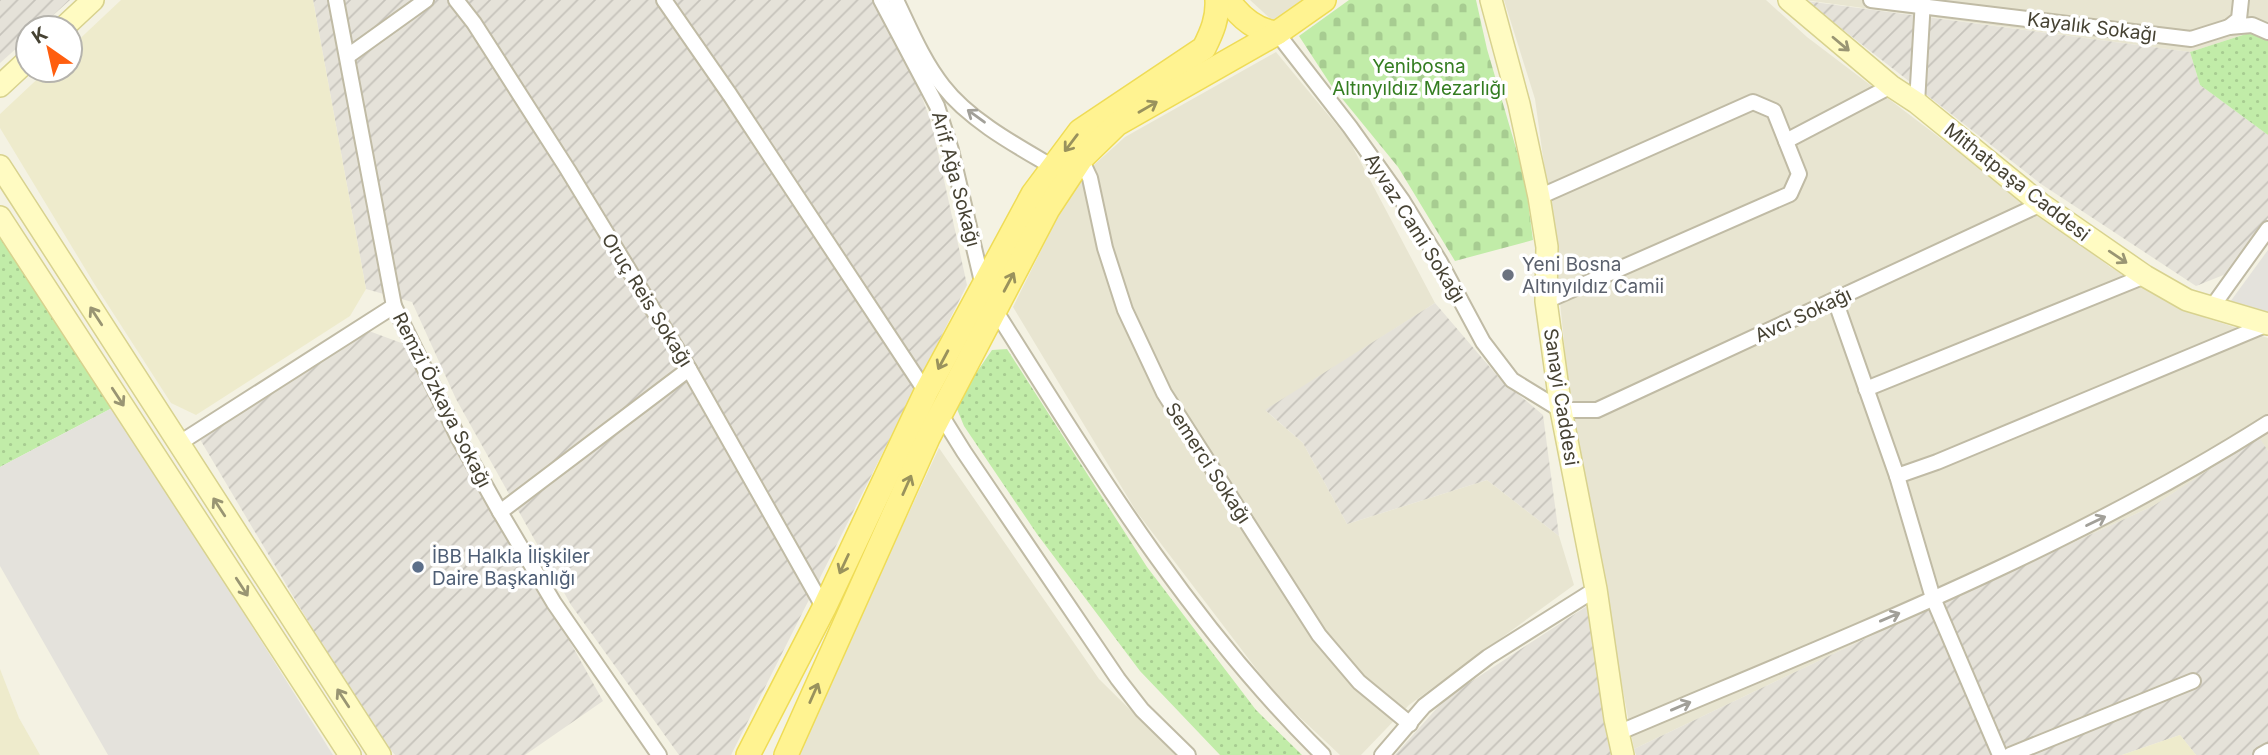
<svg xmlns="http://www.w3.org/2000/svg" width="2268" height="755" font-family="Inter,sans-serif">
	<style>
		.residential { fill: #e8e5d1 }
		.industrial { fill: url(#industrial-furrows) }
		.education { fill: #eeebcc }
		.grass { fill: url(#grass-dots) }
		.cemetery { fill: url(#cemetery-stones) }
		.parking { fill: #e4e2dc }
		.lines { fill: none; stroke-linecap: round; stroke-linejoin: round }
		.street-casing { stroke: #c0bba5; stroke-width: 18 }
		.secondary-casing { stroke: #d8d28e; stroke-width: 24 }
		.primary-casing { stroke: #efdc56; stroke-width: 26 }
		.street { stroke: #fff; stroke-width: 14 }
		.secondary { stroke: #fffbc2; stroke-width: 21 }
		.primary { stroke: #fff391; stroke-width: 23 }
		.oneway { stroke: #999573 }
		.oneway2 { stroke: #99925d }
		.oneway3 { stroke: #a2a099 }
		.worship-dot { fill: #6b7280; stroke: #fff; stroke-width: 2.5 }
		.service-dot { fill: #5c6f8a; stroke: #fff; stroke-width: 2.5 }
		.labels { text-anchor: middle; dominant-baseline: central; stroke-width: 7; stroke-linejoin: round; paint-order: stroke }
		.street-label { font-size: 19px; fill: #464233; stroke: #fff }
		.park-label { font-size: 19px; fill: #347d21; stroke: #fff }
		.worship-label { font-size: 19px; fill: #5b616d; stroke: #fff; text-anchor: start }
		.service-label { font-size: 19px; fill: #4e5e75; stroke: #fff; text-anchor: start }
	</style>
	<defs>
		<pattern id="industrial-furrows" width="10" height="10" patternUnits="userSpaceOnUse" patternTransform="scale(1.75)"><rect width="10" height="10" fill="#e5e2d9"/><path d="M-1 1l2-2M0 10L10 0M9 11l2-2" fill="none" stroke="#c6c3bb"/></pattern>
		<pattern id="grass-dots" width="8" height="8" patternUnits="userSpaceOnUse" patternTransform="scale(1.75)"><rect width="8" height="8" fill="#c1eca8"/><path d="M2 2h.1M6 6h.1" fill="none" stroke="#a7cc91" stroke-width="1.8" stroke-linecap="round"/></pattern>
		<pattern id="cemetery-stones" width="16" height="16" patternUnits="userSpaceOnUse" patternTransform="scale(1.75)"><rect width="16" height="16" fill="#c1eca8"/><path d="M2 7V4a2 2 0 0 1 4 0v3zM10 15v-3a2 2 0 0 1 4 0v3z" fill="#a7cc91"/></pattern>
	</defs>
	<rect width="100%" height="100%" fill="#f4f2e3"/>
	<g class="residential">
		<path d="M1250 0H1305L1275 23Z"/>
		<path d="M1504 0H1766L1807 37 2110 267 2206 318 2268 338V451L2259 438 2153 506 1921 612 1634 749 1572 422 1552 222 1535 99Z"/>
		<path d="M1804 0H2268V41L2249 33 2190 52Z"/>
		<path d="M1276 52 1349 140 1435 303 1266 411 1303 443 1347 524 1487 480 1559 536 1574 585 1409 705 1361 755H1340L1277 696 1136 511 1013 307 1075 182 1125 137Z"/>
		<path d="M939 448 1099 679 1176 755H796Z"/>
	</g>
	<g class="industrial">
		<path d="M0 0H70L39 28H28V38L0 63Z"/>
		<path d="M313 0H887L932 125 967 285 731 755H679L571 605 456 399 412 302 366 289Z"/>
		<path d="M1806 1 2190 52 2200 85 2268 135V218L2231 272 2196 286 2041 184Z"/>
		<path d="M1435 303 1500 379 1543 415 1559 536 1487 480 1347 524 1303 443 1265 410Z"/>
		<path d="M369 331 404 344 603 701 525 755H395L366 719 198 436Z"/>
		<path d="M2259 437 2268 451V755H2196L2180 735 2122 755H1636L1634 749 1921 612 2153 506Z"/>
		<path d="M1587 606 1614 755H1395L1446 698Z"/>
	</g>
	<g class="education">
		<path d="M121 0H313L366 289 350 316 196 415 171 403 95 285 0 128V114L47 70H70V48Z"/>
		<path d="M0 669 19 718 40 755H0Z"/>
		<path d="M2180 735 2196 755H2122Z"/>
	</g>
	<g class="grass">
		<path d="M2249 33 2268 41V135L2200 85 2190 52Z"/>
		<path d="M0 227 96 385 114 407 0 467Z"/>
		<path d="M1007 349 1147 567 1256 710 1302 755H1220L1140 671 1037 534 964 426 957 409 963 392 992 350Z"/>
	</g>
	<path class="cemetery" d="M1349 0H1476L1487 49 1525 179 1533 240 1455 261 1398 167 1331 85 1299 36Z"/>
	<g class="parking">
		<path d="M2268 250V312L2230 302Z"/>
		<path d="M114 407 333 755H108L0 566V467Z"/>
	</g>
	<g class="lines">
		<defs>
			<g id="street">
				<path d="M336 0 394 306 458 437 500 512 554 603 659 755"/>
				<path d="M456 0 474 23 568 170 689 369 824 608"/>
				<path d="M664 0 730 95 926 392"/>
				<path d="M881 0 937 106 951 150 983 286"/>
				<path d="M896 0C910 29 923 61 943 86 969 120 1017 146 1053 167"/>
				<path d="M1871 0 2191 39 2229 27 2252 25 2268 32"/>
				<path d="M2229 27 2239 19 2241 0"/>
				<path d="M1277 33 1350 127 1402 200 1440 262 1483 342 1512 380 1561 410H1597L2041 204"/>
				<path d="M348 56 426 0"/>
				<path d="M1917 103 1923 0"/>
				<path d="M1786 141 1891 86"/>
				<path d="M1081 159 1090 178 1105 248 1125 310 1164 393 1319 635 1359 682 1410 724"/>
				<path d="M1539 197 1753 102 1774 111 1799 174 1790 194 1546 301"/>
				<path d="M1835 300 1897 476 1937 462 2268 324"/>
				<path d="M2212 307 2268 229"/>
				<path d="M995 310C1094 467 1190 624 1323 755"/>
				<path d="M1866 389 2145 276"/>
				<path d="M941 415 964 452 1118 679 1142 710 1188 755"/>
				<path d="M178 444 394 306"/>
				<path d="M1897 476 1933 598 2000 755"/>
				<path d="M500 512 689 369"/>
				<path d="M1618 733C1839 639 2065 552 2268 423"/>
				<path d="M1382 755 1424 706 1488 657 1596 589"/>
				<path d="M2010 755 2193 681"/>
				<path d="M2261 755 2268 751"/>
			</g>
			<g id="secondary">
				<path d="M1491 0 1519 104 1539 197 1547 247 1546 301 1561 410 1596 589 1615 719 1623 755"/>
				<path d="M1789 0 1891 86 1917 103 2041 204 2145 276 2187 300 2268 324"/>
				<path d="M63 28 93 0"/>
				<path d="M0 86 28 60"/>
				<path d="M0 166 380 755"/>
				<path d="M0 217 350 755"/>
			</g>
			<g id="primary">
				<path d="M1228 0C1240 17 1256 31 1277 33"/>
				<path d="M748 755 824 608 926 392 1033 194 1080 131 1204 48C1212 32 1218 18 1217 0"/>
				<path d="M786 755 928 438 1048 209 1081 159 1117 124 1277 33 1324 0"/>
			</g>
		</defs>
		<use href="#street" class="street-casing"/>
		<use href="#secondary" class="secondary-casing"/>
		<use href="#primary" class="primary-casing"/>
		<use href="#street" class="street"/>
		<use href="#secondary" class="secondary"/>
		<use href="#primary" class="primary"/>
	</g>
	<defs><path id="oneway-shaft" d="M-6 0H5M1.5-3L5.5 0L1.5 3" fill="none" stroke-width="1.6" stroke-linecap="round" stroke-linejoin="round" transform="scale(1.75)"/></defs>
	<g class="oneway">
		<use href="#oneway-shaft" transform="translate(1841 44) rotate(40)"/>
		<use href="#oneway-shaft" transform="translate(2118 257) rotate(34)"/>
		<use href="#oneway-shaft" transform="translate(96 316) rotate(-123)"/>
		<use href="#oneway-shaft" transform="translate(118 397) rotate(57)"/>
		<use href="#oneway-shaft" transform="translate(219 507) rotate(-123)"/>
		<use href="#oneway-shaft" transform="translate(242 587) rotate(57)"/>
		<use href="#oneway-shaft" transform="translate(343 698) rotate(-123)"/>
	</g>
	<g class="oneway2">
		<use href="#oneway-shaft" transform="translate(1148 107) rotate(-30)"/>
		<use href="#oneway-shaft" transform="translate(1071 143) rotate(127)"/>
		<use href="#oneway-shaft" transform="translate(1009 282) rotate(-62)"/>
		<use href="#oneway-shaft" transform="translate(943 360) rotate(118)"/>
		<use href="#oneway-shaft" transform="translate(907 485) rotate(-66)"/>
		<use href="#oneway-shaft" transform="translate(844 564) rotate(115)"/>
		<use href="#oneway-shaft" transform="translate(814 693) rotate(-66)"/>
	</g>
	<g class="oneway3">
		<use href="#oneway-shaft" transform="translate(976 116) rotate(-144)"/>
		<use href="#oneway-shaft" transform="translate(2096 521) rotate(-26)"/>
		<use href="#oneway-shaft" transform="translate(1890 617) rotate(-23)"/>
		<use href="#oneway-shaft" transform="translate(1681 706) rotate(-23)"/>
	</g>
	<circle class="worship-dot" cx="1508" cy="275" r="7"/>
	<circle class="service-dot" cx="418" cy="567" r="7"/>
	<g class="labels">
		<g class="street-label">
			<text transform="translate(2092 27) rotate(7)">Kayalık Sokağı</text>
			<text transform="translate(956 179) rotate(75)">Arif Ağa Sokağı</text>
			<text transform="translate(2017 182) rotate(38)">Mithatpaşa Caddesi</text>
			<text transform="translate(1415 228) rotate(58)">Ayvaz Cami Sokağı</text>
			<text transform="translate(647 300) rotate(58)">Oruç Reis Sokağı</text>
			<text transform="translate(1803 315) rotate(-25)">Avcı Sokağı</text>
			<text transform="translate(1561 397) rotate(81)">Sanayi Caddesi</text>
			<text transform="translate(442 400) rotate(63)">Remzi Özkaya Sokağı</text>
			<text transform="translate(1208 463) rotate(57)">Semerci Sokağı</text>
		</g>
		<g class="park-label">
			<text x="1419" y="66">Yenibosna<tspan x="1419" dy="22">Altınyıldız Mezarlığı</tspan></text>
		</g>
		<g class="worship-label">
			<text x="1522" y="264">Yeni Bosna<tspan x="1522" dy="22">Altınyıldız Camii</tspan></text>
		</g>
		<g class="service-label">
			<text x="432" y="556">İBB Halkla İlişkiler<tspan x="432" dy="22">Daire Başkanlığı</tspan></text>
		</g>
	</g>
	<g transform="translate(49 49) rotate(326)"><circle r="33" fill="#ffffff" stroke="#b5b3ad" stroke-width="2"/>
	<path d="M0-5L12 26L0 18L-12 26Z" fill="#ff5e0f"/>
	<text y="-10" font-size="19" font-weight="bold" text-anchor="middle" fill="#464233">K</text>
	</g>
</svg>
